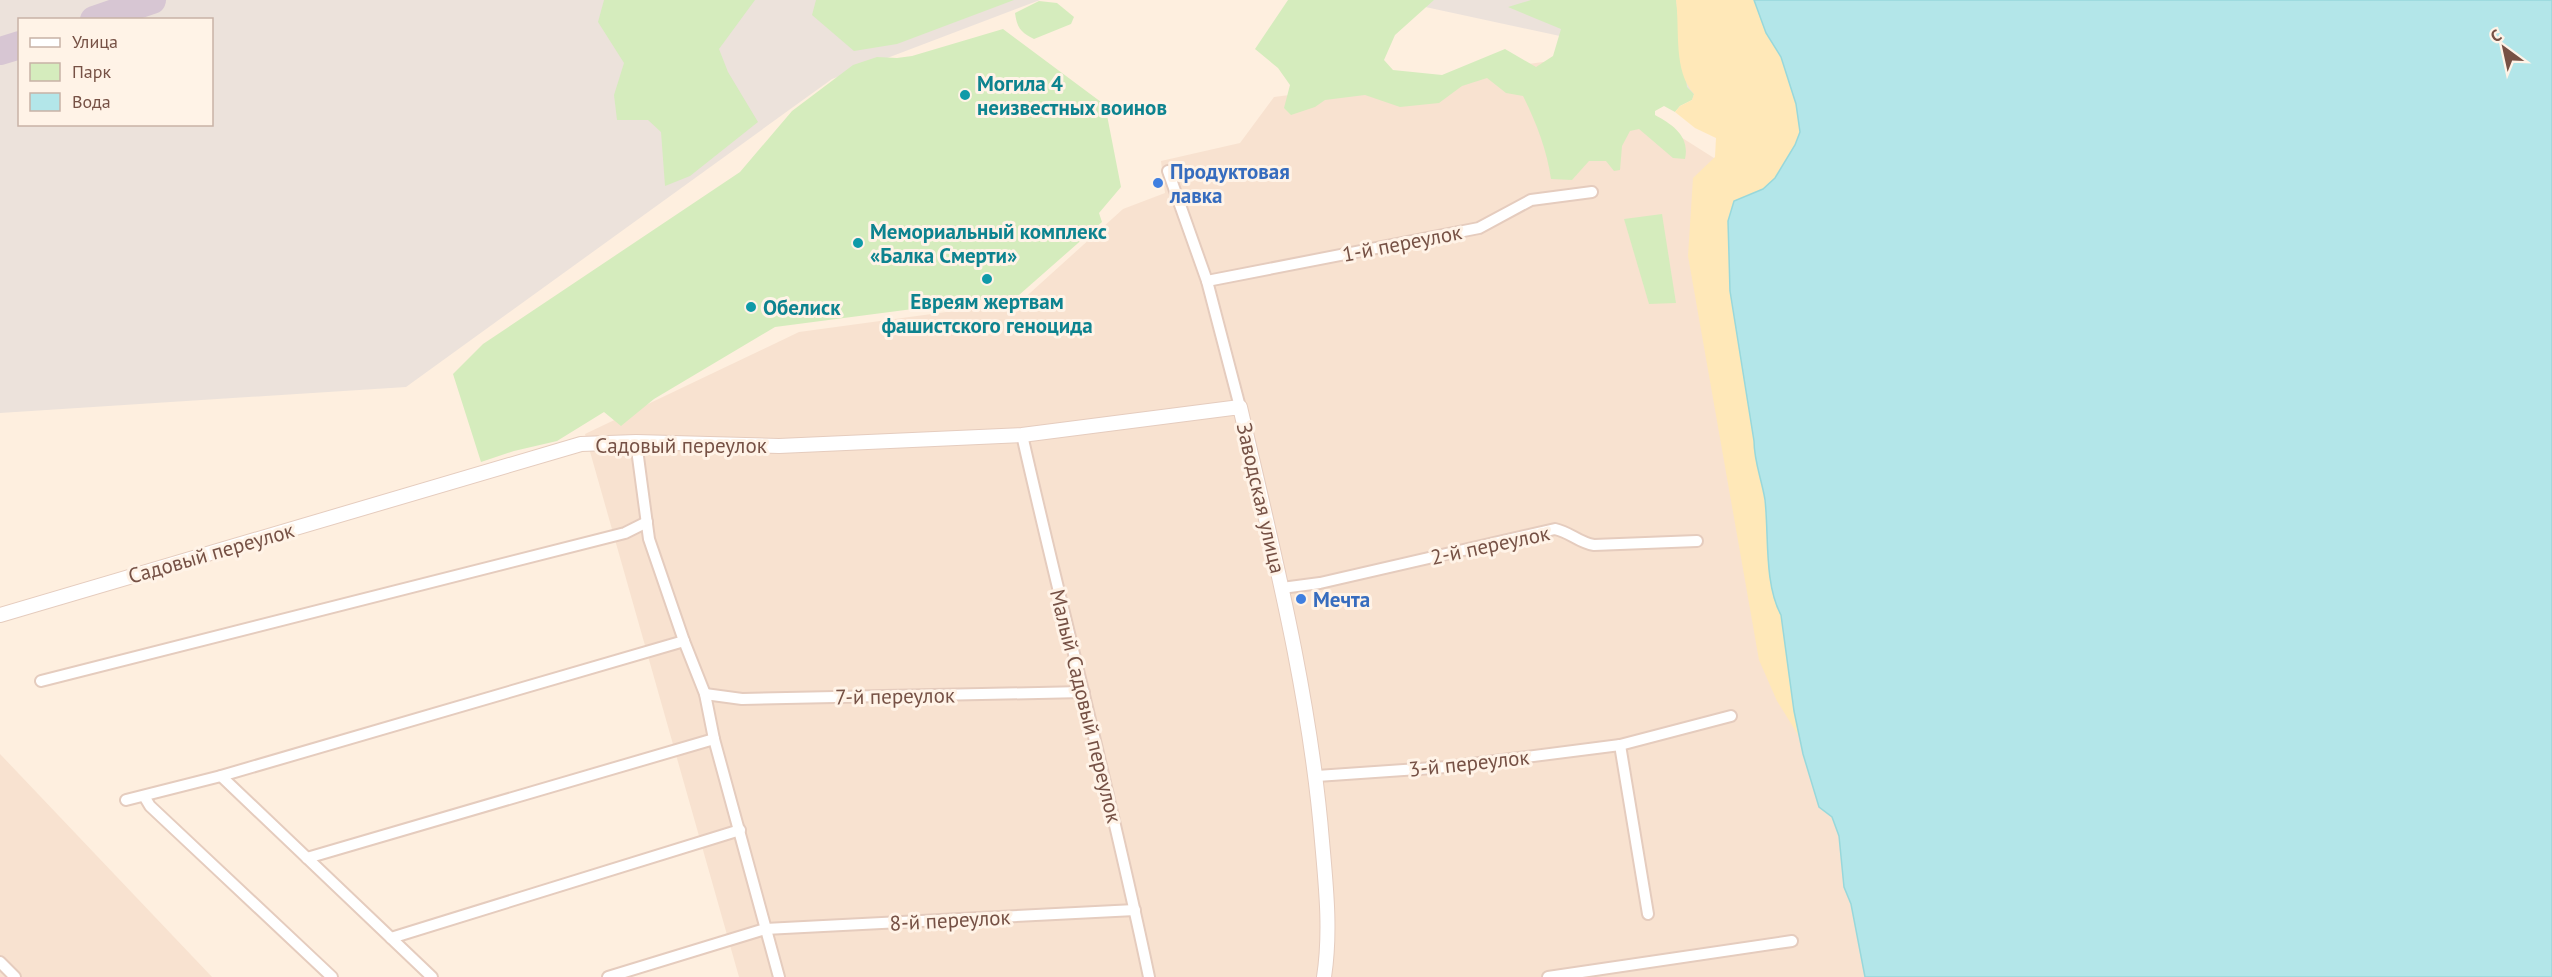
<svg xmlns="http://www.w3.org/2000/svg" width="2552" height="977" font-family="'PT Sans',sans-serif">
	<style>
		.residential { fill: #f8e2d0 }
		.industrial { fill: #ece2db; fill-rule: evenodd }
		.green { fill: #d5ecbd }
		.sand { fill: #ffe8b8 }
		.water { fill: #b3e6e9; stroke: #98d8db; stroke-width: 1.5 }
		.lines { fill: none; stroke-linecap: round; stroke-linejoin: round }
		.taxiway { stroke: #d7c6d3; stroke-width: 28 }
		.minor-casing { stroke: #e5ccbe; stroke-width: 14 }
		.tertiary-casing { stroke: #e5ccbe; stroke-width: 16 }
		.minor { stroke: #fff; stroke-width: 10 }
		.tertiary { stroke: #fff; stroke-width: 14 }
		.culture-dot { fill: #0f9aa8; stroke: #fff3e7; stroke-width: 2 }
		.shop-dot { fill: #3f7fe0; stroke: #fff3e7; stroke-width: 2 }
		.labels { text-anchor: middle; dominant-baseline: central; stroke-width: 6; stroke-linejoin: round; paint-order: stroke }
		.culture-label { font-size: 21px; font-weight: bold; fill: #0d838f; stroke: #fff3e7; text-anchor: start }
		.shop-label { font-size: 21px; font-weight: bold; fill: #366cbe; stroke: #fff3e7; text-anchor: start }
		.street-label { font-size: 21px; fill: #765145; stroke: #fff3e7 }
	</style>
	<rect width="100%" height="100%" fill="#feefdf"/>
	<g class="residential">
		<path d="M1559 60 1763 189 1728 221 1748 413 1803 754 1819 807 1832 817 1839 836 1844 887 1851 904 1865 977H739L585 434 799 332 1020 302 1123 209 1165 193 1161 161 1240 143 1274 97Z"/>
		<path d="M0 754 212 977H0Z"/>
	</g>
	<g class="industrial">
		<path d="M0 0H1040L832 79 406 387 0 413ZM20 20H212V124H20Z"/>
		<path d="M1393 0H1682L1699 103 1560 36Z"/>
	</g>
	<g class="green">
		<path d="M604 0H755L719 49 728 72 758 122 690 176 665 186 661 132 648 120H617L614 95 624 63 598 22Z"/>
		<path d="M816 0H1014L897 44 854 51 812 15Z"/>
		<path d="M1288 0H1434L1395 35 1384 60 1393 70 1442 75 1505 49 1536 67 1553 56 1561 29 1508 7 1531 0H1676L1687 87 1694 94 1692 100 1680 106 1675 112 1664 106 1655 111V115C1673 125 1690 136 1685 159L1673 158 1639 129 1630 131 1622 146 1620 170 1614 171 1606 161H1589L1572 180 1551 179C1547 150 1536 122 1523 96L1506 93 1487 78 1462 86 1439 103 1400 107 1365 95 1325 100 1315 107 1291 115 1284 108 1290 85 1278 68 1255 49Z"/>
		<path d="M1039 1 1057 3 1074 17 1071 24 1034 39C1021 33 1017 28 1015 13Z"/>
		<path d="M1003 29 1105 105 1121 187 1099 213 1102 222 1019 295 775 327 654 399 621 426 604 412 557 441 514 451 481 462 453 374 483 344 740 172 792 111 853 65 877 57 897 58 912 56Z"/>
		<path d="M1662 214 1676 303 1649 304 1624 219Z"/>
	</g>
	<path class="sand" d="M1676 0H1754L1766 33 1781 57 1796 104 1800 132 1795 145 1775 178 1763 189 1734 201 1728 221 1730 291 1754 441C1754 461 1762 477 1764 496 1769 531 1764 584 1781 615L1794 711 1800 738 1777 701 1759 660 1688 256 1693 178 1715 157 1716 138 1695 128 1675 112 1680 106 1692 100 1694 94C1673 71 1680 30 1676 0Z"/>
	<path class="water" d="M1754 0H2552V977H1865L1851 904 1844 887 1839 836 1832 817 1819 807 1803 754 1794 711 1781 615C1764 584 1769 535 1765 500 1762 480 1754 462 1754 441L1730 291 1728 221 1734 201 1763 189 1775 178 1795 145 1800 132 1796 104 1781 57 1766 33Z"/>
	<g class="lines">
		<g class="taxiway">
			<path d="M94 20 152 0"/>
			<path d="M0 51 20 45"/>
		</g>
		<defs>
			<g id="minor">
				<path d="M1168 171 1207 281 1240 407"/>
				<path d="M1207 281 1479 228 1531 200 1592 192"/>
				<path d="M1022 435C1063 616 1111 795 1149 977"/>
				<path d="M636 442 649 539 684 641 705 694 714 739 779 977"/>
				<path d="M1282 588 1320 583 1555 529C1570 532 1579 543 1594 545L1697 541"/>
				<path d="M41 681 625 533 647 522"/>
				<path d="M705 694 742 699 1084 692"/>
				<path d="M1620 745 1648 914"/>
				<path d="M221 776 432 977"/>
				<path d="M1317 776 1447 767 1620 745 1731 716"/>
				<path d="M144 796 150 806 332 977"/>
				<path d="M126 800 221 776 684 641"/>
				<path d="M307 858 714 739"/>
				<path d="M391 938 740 830"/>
				<path d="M0 962 15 977"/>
				<path d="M608 977 765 929 1135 910"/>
				<path d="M1548 977 1792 941"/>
			</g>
			<path id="tertiary" d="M0 615 581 444 636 442 779 446 1022 435 1240 407C1273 550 1310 694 1322 841 1326 886 1331 932 1324 977"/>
		</defs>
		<use href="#minor" class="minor-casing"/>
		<use href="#tertiary" class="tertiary-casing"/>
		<use href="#minor" class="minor"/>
		<use href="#tertiary" class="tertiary"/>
	</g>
	<g class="culture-dot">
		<circle cx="965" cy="95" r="6"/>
		<circle cx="858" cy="243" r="6"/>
		<circle cx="987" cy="279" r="6"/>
		<circle cx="751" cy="307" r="6"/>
	</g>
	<g class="shop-dot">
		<circle cx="1158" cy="183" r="6"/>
		<circle cx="1301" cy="599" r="6"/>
	</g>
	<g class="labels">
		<g class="culture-label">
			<text x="977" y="83">Могила 4<tspan x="977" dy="24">неизвестных воинов</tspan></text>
			<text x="870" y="231">Мемориальный комплекс<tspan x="870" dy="24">«Балка Смерти»</tspan></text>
			<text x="987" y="301" text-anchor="middle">Евреям жертвам<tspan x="987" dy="24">фашистского геноцида</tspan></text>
			<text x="763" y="307">Обелиск</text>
		</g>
		<g class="shop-label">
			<text x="1170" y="171">Продуктовая<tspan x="1170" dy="24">лавка</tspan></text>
			<text x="1313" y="599">Мечта</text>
		</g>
		<g class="street-label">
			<text transform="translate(1402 243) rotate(-11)">1-й переулок</text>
			<text x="681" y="445">Садовый переулок</text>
			<text transform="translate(1261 498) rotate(77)">Заводская улица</text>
			<text transform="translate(1490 545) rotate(-12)">2-й переулок</text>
			<text transform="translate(211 553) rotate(-16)">Садовый переулок</text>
			<text transform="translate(895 696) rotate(-1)">7-й переулок</text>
			<text transform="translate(1086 706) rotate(76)">Малый Садовый переулок</text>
			<text transform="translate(1469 763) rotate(-6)">3-й переулок</text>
			<text transform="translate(950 920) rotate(-3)">8-й переулок</text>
		</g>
	</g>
	<rect x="18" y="18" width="195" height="108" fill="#fff3e7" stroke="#c8b2a6" stroke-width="1.5"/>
	<rect x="30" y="38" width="30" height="9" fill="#ffffff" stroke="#c8b2a6" stroke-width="1.5"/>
	<text x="72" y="48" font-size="18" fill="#765145">Улица</text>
	<rect x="30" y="63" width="30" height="18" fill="#d5ecbd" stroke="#c8b2a6" stroke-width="1.5"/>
	<text x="72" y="78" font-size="18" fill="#765145">Парк</text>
	<rect x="30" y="93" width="30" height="18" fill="#b3e6e9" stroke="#c8b2a6" stroke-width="1.5"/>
	<text x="72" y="108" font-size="18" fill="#765145">Вода</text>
	<g transform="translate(2504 48) rotate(327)" stroke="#fff3e7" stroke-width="4.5" paint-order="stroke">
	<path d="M0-4.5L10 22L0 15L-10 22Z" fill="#765145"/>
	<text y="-9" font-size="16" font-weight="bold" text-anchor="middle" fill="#765145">С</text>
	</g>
</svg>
